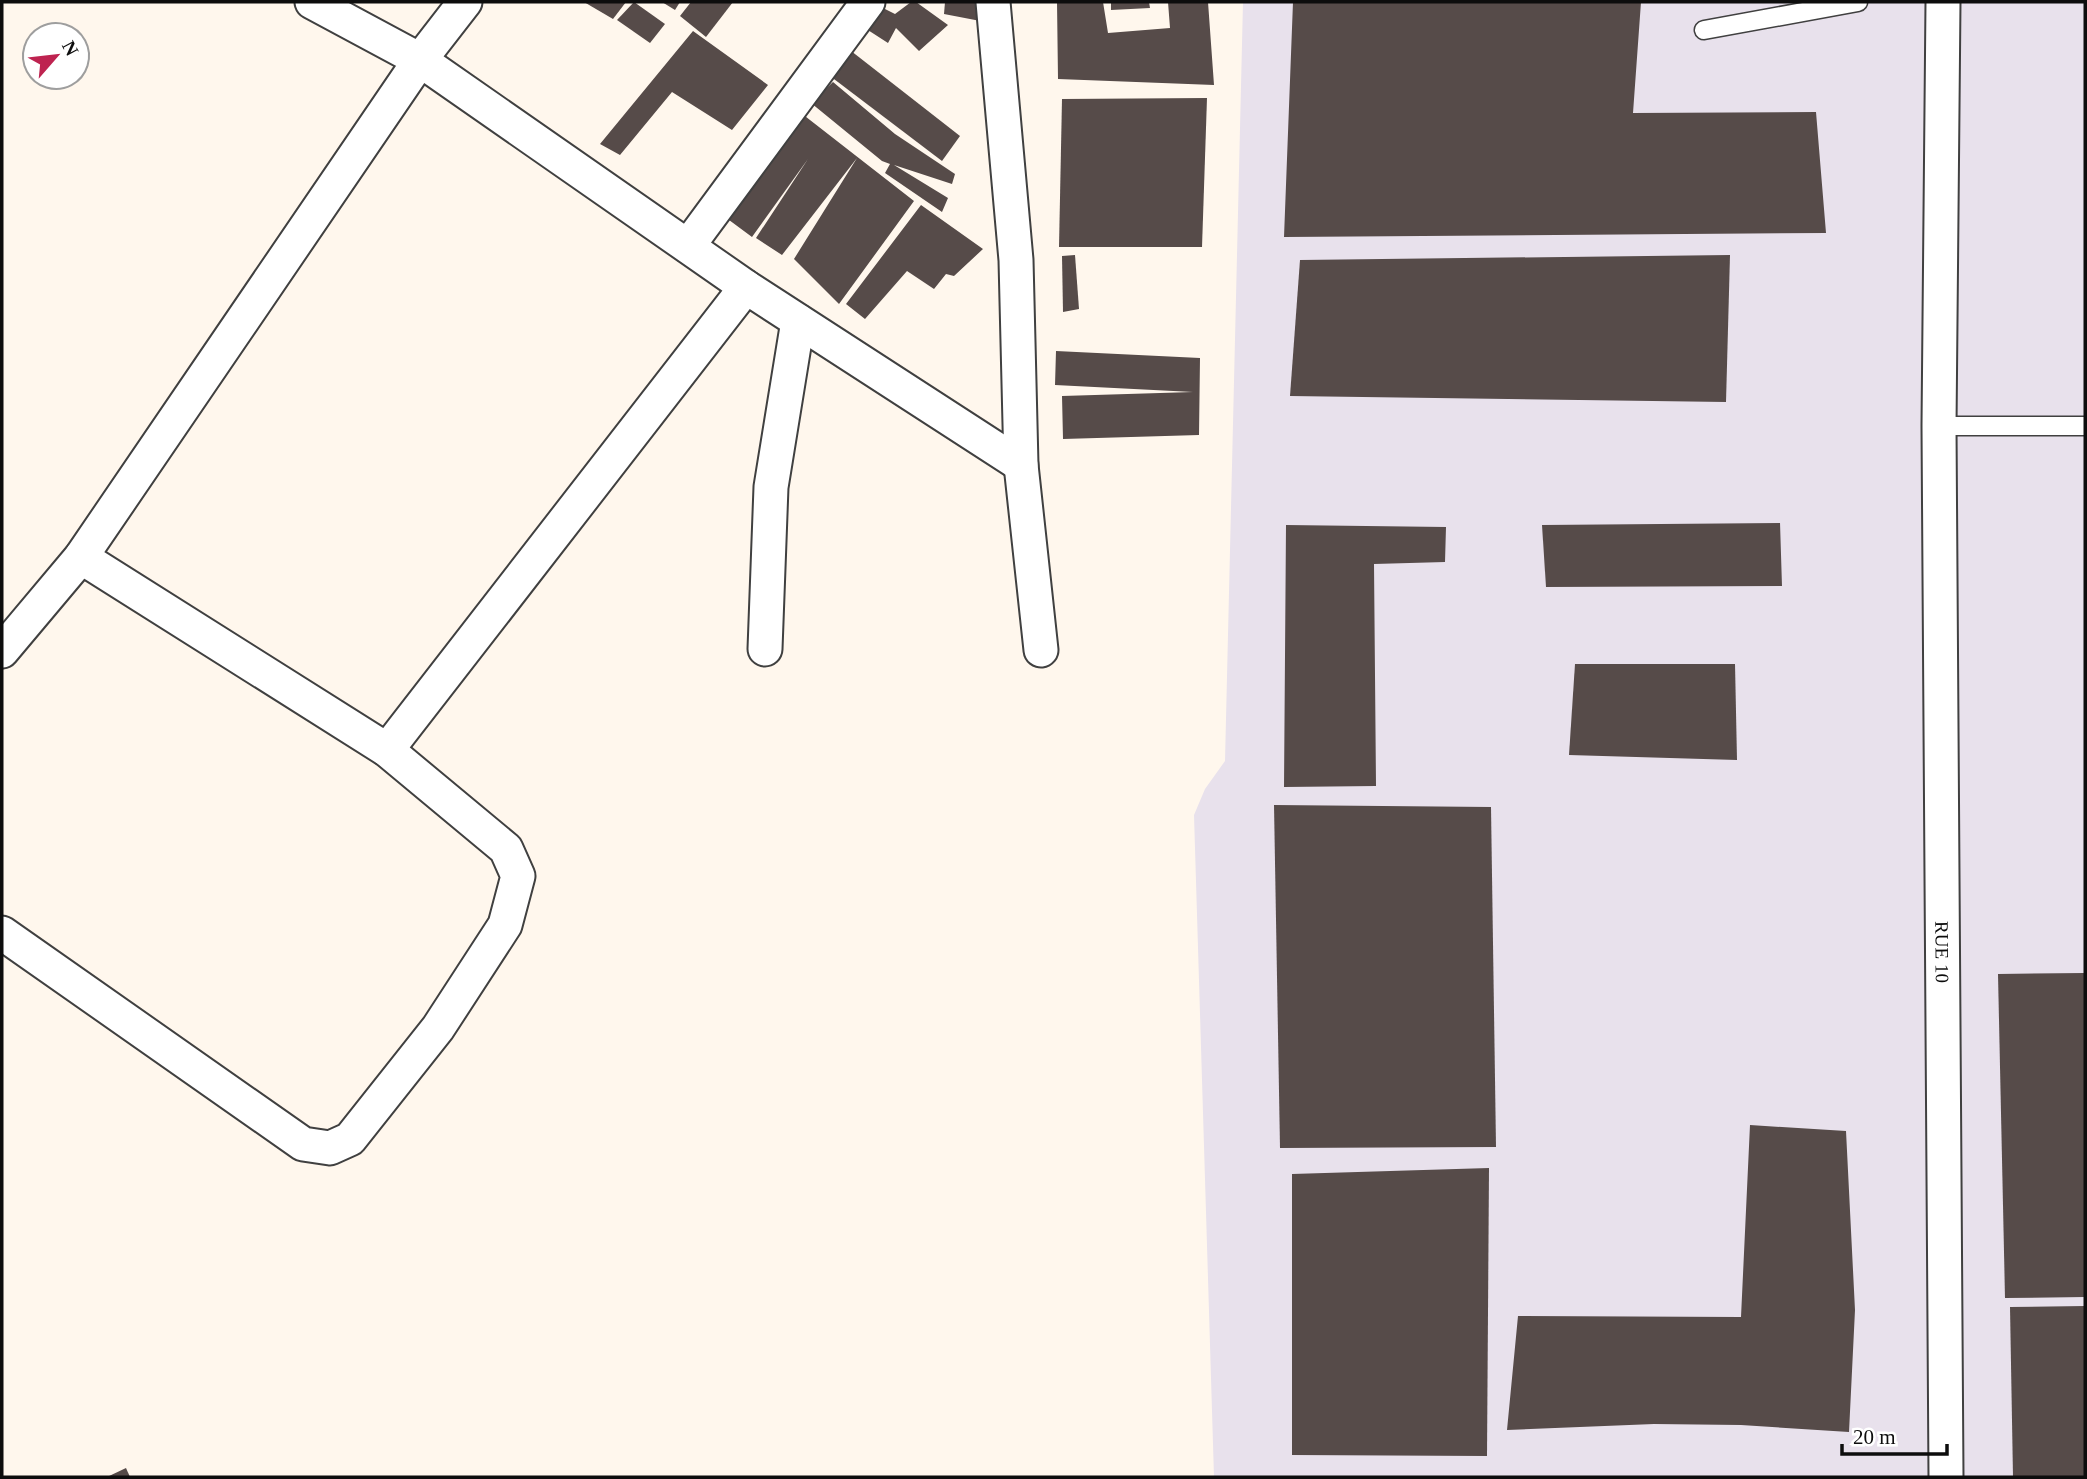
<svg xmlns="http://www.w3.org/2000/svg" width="2087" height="1479" font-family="'Times New Roman',serif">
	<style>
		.industrial { fill: #e8e1ec }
		.building { fill: #564b49 }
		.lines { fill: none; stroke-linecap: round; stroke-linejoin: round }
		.lane-casing { stroke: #404040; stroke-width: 21 }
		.street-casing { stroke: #404040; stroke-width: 37 }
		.lane { stroke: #fff; stroke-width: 18 }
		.street { stroke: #fff; stroke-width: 33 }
		.labels { text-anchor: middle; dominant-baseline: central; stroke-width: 7; stroke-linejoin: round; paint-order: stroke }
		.street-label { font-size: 19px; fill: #0d0d0d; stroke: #fff }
	</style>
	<rect width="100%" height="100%" fill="#fff7ed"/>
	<path class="industrial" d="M1243 2H2085V1477H1214L1194 815 1205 789 1225 761Z"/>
	<g class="building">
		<path d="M584 2H626L613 19Z"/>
		<path d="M634 2 665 24 650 43 617 20Z"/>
		<path d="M662 2H680L675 10Z"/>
		<path d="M691 2H733L706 37 680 16Z"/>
		<path d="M871 2 895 14 911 2H916L948 25 919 51 896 28 888 43 857 23Z"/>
		<path d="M945 2H995L996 24 944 14Z"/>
		<path d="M1057 2H1103L1108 33 1170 28 1168 2H1208L1214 85 1058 79Z"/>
		<path d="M1111 2H1149L1150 8 1111 10Z"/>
		<path d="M1293 2H1641L1633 113 1816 112 1826 233 1284 237Z"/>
		<path d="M693 31 768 85 732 130 672 92 620 155 600 144Z"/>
		<path d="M846 47 960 136 942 161 830 76Z"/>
		<path d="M833 82 895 134 955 174 952 184 894 165 948 198 942 212 885 173 890 164 882 161 811 103Z"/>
		<path d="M1207 98 1202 247H1059L1062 99Z"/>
		<path d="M801 113 914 201 839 304 794 259 857 158 782 255 756 238 808 159 752 237 725 217Z"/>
		<path d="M921 205 983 249 954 276 946 274 934 289 907 271 865 319 846 304Z"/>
		<path d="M1075 255 1079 309 1063 312 1062 256Z"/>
		<path d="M1730 255 1726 402 1290 396 1300 260Z"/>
		<path d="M1056 351 1200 358 1199 435 1063 439 1062 396 1193 392 1055 385Z"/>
		<path d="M1780 523 1782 586 1546 587 1542 525Z"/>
		<path d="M1286 525 1446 527 1445 562 1374 564 1376 786 1284 787Z"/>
		<path d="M1575 664H1735L1737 760 1569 755Z"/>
		<path d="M1274 805 1491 807 1496 1147 1280 1148Z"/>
		<path d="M2085 973V1297L2005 1298 1998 974Z"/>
		<path d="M1750 1125 1846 1131 1855 1310 1849 1432 1741 1425 1654 1424 1507 1430 1518 1316 1741 1317Z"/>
		<path d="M1489 1168 1487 1456 1292 1455V1174Z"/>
		<path d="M2085 1306V1477H2013L2010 1307Z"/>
		<path d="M126 1468 130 1477H107Z"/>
	</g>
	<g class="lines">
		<defs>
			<g id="lane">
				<path d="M1704 30 1858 2"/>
				<path d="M1939 426H2085"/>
			</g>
			<g id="street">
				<path d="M312 2 420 60 746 287 1021 465"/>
				<path d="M993 2 1016 260 1021 465 1041 650"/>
				<path id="s1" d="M1943 2 1939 426 1946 1477"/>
				<path d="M688 246 868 2"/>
				<path d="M765 649 771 487 798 321"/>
				<path d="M2 651 81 557 420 60 465 2"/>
				<path d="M387 750 746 287"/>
				<path d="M2 933 303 1144 330 1148 350 1139 438 1028 505 925 518 876 506 849 387 750 81 557"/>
			</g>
		</defs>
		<use href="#lane" class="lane-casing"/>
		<use href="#street" class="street-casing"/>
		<use href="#lane" class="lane"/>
		<use href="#street" class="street"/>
	</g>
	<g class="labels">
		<g class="street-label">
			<text stroke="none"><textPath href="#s1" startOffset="950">RUE 10</textPath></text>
		</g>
	</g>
	<rect width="2087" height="1479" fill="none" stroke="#0d0d0d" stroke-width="7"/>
	<g transform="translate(56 56) rotate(62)"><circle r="33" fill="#ffffff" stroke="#9e9e9e" stroke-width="2"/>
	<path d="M0-5L12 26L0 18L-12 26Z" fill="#be2350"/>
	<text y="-10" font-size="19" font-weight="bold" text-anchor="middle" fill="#0d0d0d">N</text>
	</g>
	<path d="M1842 1444v10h105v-10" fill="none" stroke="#0d0d0d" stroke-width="3.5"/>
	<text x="1853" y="1444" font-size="21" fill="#0d0d0d" stroke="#ffffff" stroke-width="5" paint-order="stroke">20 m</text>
</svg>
